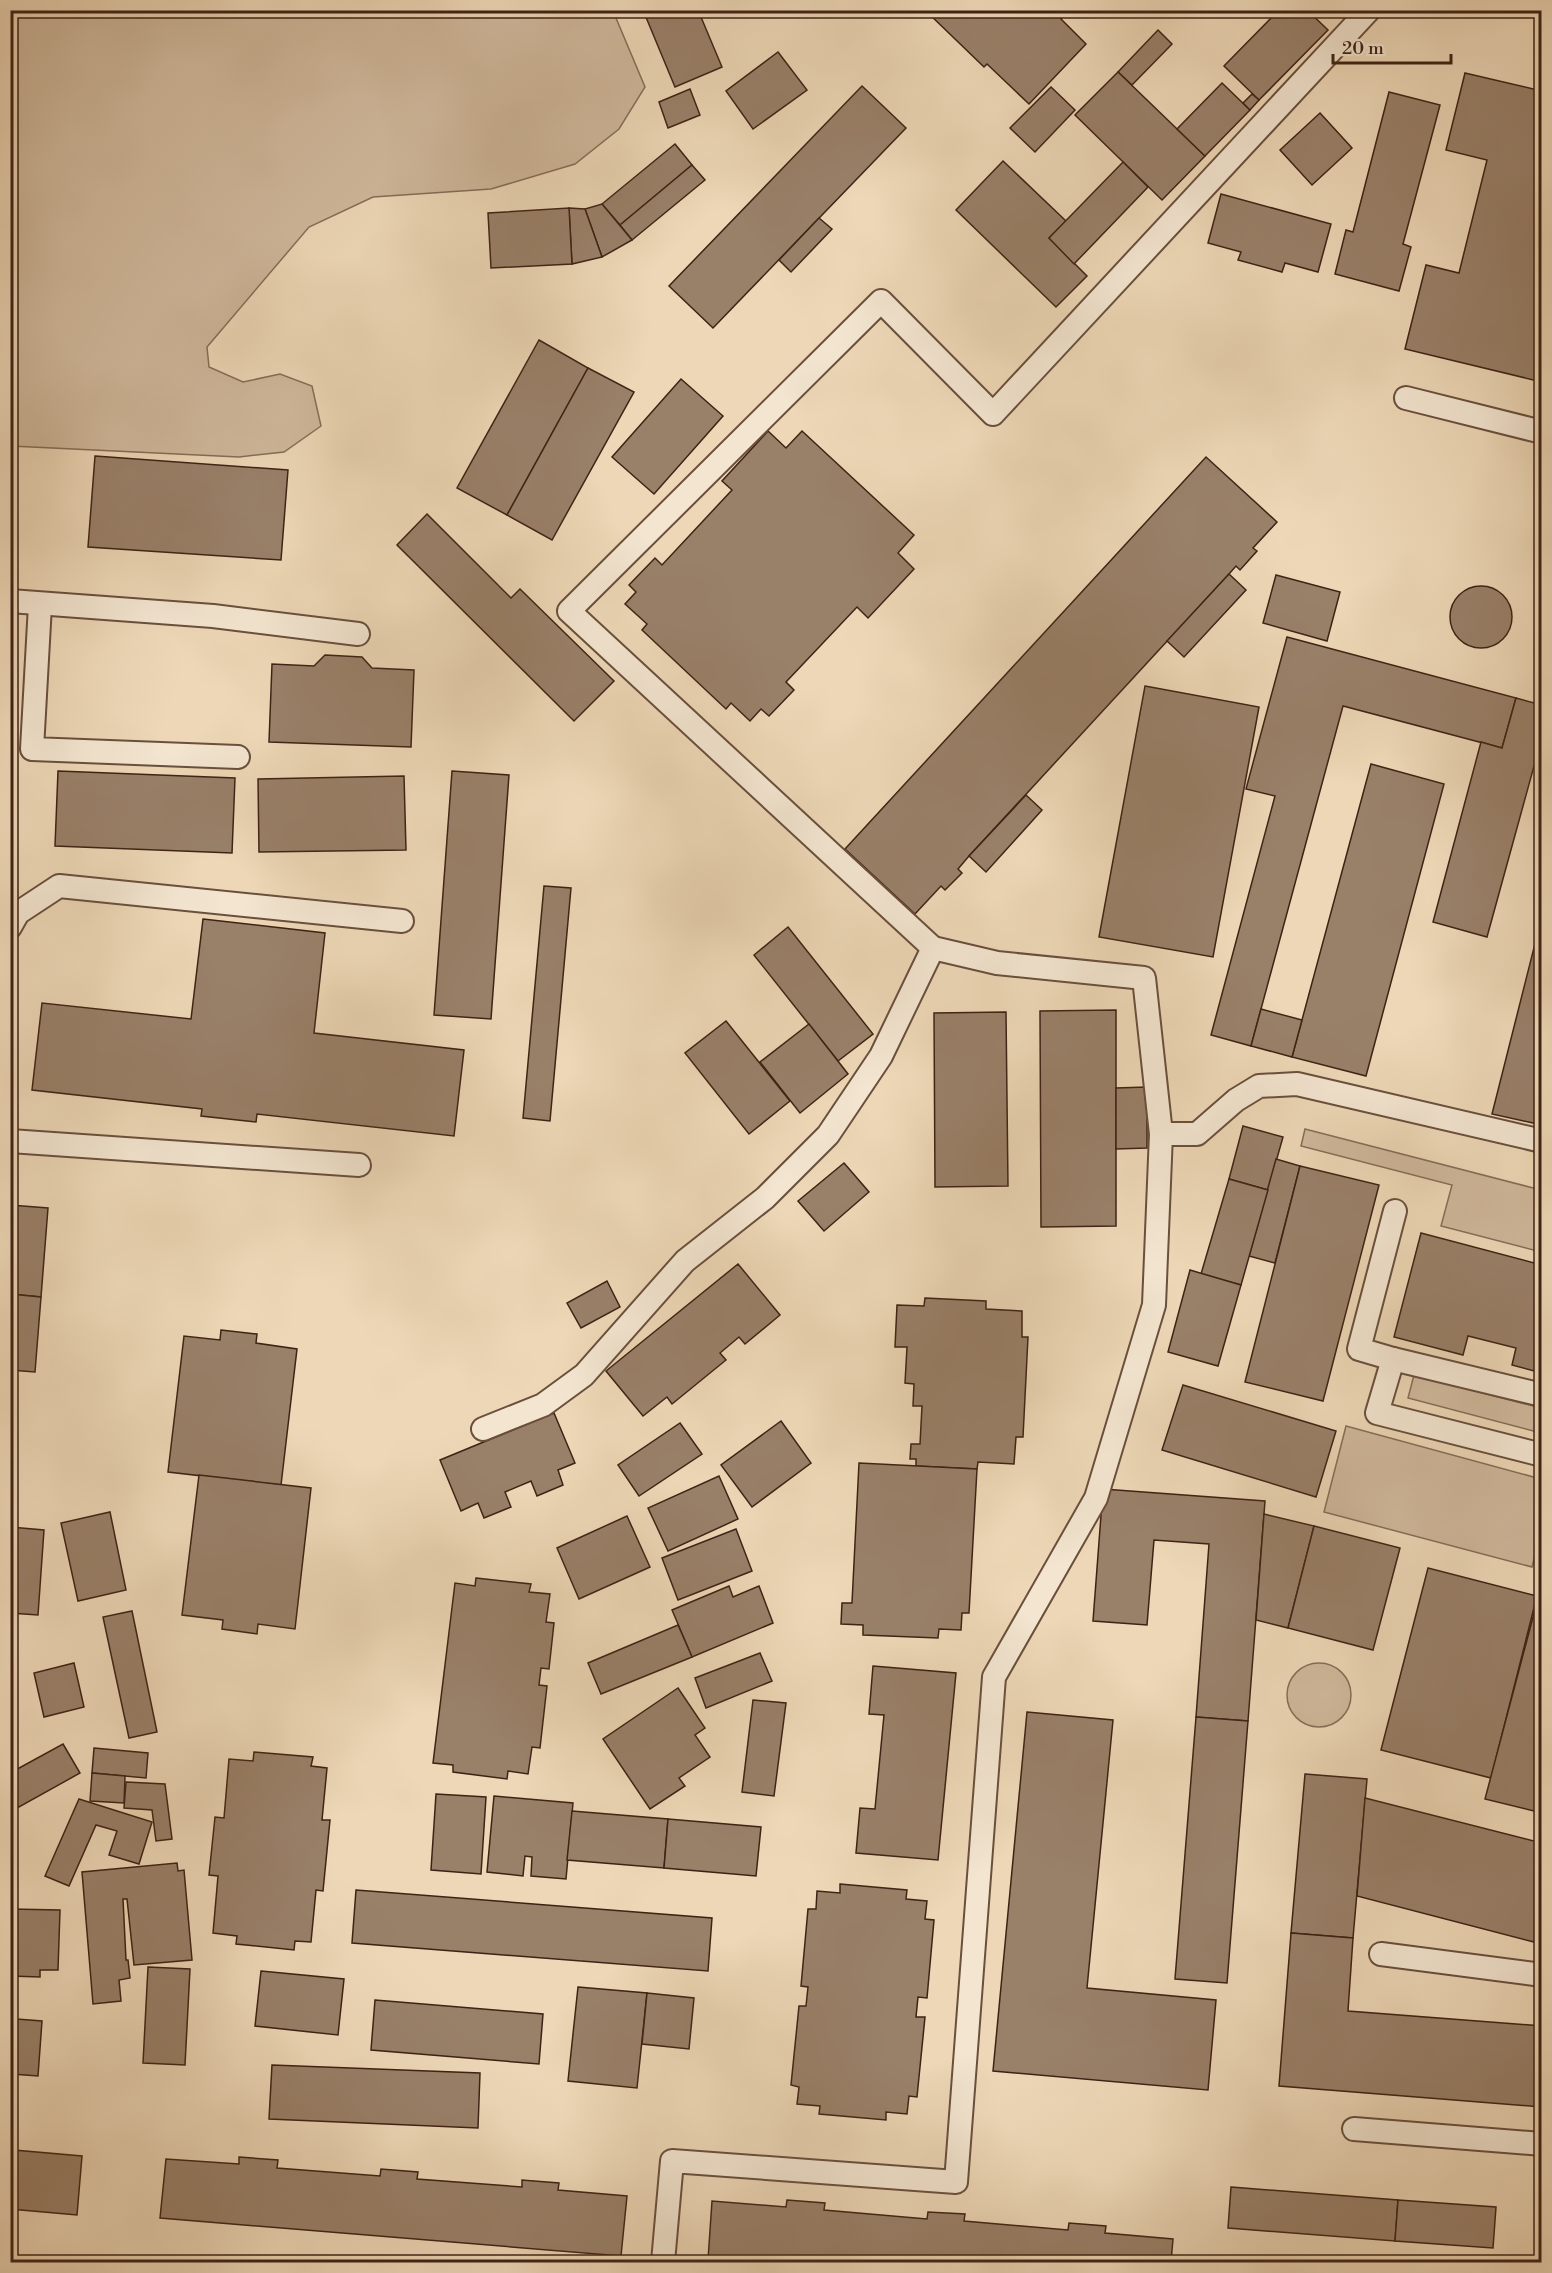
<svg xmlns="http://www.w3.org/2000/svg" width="1552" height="2273" font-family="'Libre Bodoni',serif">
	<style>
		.green { fill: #cfb89b; stroke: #876d58; stroke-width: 1.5 }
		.building { fill: #998069; stroke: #3f2215; stroke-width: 1.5 }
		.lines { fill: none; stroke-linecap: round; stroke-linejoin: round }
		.lane-casing { stroke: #6a4f3d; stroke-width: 26 }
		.lane { stroke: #f3e5d0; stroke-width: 22 }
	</style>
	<rect width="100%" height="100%" fill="#edd7b6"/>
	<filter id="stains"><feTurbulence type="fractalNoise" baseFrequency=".00333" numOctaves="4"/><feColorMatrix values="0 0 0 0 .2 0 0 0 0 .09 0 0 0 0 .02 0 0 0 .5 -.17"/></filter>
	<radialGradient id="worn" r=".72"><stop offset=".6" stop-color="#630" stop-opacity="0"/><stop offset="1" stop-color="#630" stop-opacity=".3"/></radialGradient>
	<g class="green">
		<path d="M11 10 613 11 645 87 619 129 575 164 491 189 373 197 309 227 207 347 209 367 243 382 280 374 312 386 321 426 284 452 239 457 11 446Z"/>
		<path d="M1305 1129 1541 1190V1252L1441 1226 1452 1185 1301 1146Z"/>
		<path d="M1414 1375 1541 1408V1433L1408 1398Z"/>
		<path d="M1346 1426 1541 1479V1531L1532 1567 1324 1512Z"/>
		<circle cx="1319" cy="1695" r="32"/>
	</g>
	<g class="building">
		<path d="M643 10H698L722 67 675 87Z"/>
		<path d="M925 10H1068L1061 19 1086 44 1029 104 987 64 984 67Z"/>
		<path d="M1279 10H1307L1328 30 1259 100 1224 66Z"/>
		<path d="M1158 30 1172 44 1132 85 1118 72Z"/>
		<path d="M778 52 807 90 753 129 726 91Z"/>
		<path d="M1118 72 1205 156 1162 200 1075 115Z"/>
		<path d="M1465 73 1542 91V382L1405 349 1426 265 1459 273 1487 160 1446 150Z"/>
		<path d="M1222 83 1250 110 1205 156 1177 129Z"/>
		<path d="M862 86 906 128 713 328 669 286Z"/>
		<path d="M1051 87 1075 110 1035 152 1010 128Z"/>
		<path d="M690 89 700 115 668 128 659 102Z"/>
		<path d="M1389 92 1440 105 1403 244 1411 247 1399 291 1335 274 1346 230 1353 232Z"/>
		<path d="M1252 94 1259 100 1250 110 1243 103Z"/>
		<path d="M1320 113 1352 148 1312 185 1280 150Z"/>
		<path d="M675 144 692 165 620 225 602 204Z"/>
		<path d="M1003 161 1066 221 1049 238 1087 276 1056 307 956 210Z"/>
		<path d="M1123 162 1148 187 1074 264 1049 238Z"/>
		<path d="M692 165 705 180 632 240 620 225Z"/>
		<path d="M1221 194 1331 224 1318 272 1285 263 1282 272 1238 260 1241 252 1208 243Z"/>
		<path d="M602 204 632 240 602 257 585 209Z"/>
		<path d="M569 208 585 209 602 257 572 264Z"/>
		<path d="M569 208 572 264 491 268 488 213Z"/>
		<path d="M819 218 832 229 791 272 779 260Z"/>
		<path d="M539 340 588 368 507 515 457 488Z"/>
		<path d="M588 368 634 392 552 540 507 515Z"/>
		<path d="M681 379 723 416 654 494 612 457Z"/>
		<path d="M768 431 786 448 802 431 914 535 898 553 914 569 868 618 857 607 786 682 794 690 769 716 761 709 750 721 731 703 726 709 642 630 647 624 625 604 636 592 629 585 655 558 662 565 732 490 722 481Z"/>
		<path d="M95 456 288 470 281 560 88 547Z"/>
		<path d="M1206 457 1277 522 1253 548 1257 551 1240 570 1236 566 1229 574 969 856 958 869 962 873 945 890 941 886 915 914 845 849Z"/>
		<path d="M427 514 511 598 520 589 614 681 574 721 397 545Z"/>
		<path d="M1229 574 1246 590 1184 657 1167 641Z"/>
		<path d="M1276 575 1340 592 1327 641 1263 623Z"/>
		<circle cx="1481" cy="617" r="31"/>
		<path d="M1287 637 1516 698 1502 748 1343 706 1251 1046 1211 1035 1275 796 1246 789Z"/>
		<path d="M325 655 362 657 372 668 414 670 411 747 269 742 272 664 314 666Z"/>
		<path d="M1145 686 1259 707 1213 957 1099 937Z"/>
		<path d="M1516 698 1542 705V737L1487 937 1433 922 1481 742 1502 748Z"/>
		<path d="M1371 764 1444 784 1366 1076 1292 1057Z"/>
		<path d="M58 771 235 778 232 853 55 846Z"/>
		<path d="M452 771 509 775 491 1019 434 1015Z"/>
		<path d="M404 776 406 850 259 852 258 779Z"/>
		<path d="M1026 795 1042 810 986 872 969 856Z"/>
		<path d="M544 886 571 888 550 1121 523 1118Z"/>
		<path d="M1542 916V1125L1492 1114Z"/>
		<path d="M203 919 325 933 314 1033 464 1050 454 1136 257 1114 256 1122 201 1116 202 1109 32 1090 42 1003 191 1019Z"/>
		<path d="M788 927 873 1034 838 1061 754 955Z"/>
		<path d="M1261 1009 1302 1020 1292 1057 1251 1046Z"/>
		<path d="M1116 1010V1226L1041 1227 1040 1011Z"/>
		<path d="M1006 1012 1008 1186 935 1187 934 1013Z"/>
		<path d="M726 1021 790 1101 749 1134 685 1053Z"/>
		<path d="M809 1024 848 1074 800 1113 760 1062Z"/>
		<path d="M1147 1087V1148L1116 1149V1088Z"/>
		<path d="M1243 1126 1283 1137 1268 1190 1229 1179Z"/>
		<path d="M1276 1159 1300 1166 1275 1263 1249 1256Z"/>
		<path d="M844 1163 869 1192 824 1231 798 1201Z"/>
		<path d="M1300 1166 1379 1185 1323 1401 1245 1382Z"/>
		<path d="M1229 1179 1268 1190 1241 1285 1201 1274Z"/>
		<path d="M10 1205 48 1208 41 1297 10 1294Z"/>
		<path d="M1421 1233 1542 1265V1373L1512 1365 1516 1348 1468 1336 1463 1355 1394 1337Z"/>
		<path d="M738 1264 780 1315 745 1344 739 1337 720 1353 726 1360 672 1404 667 1397 643 1416 606 1371Z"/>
		<path d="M1190 1270 1241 1285 1218 1366 1168 1352Z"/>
		<path d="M607 1281 620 1307 581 1328 567 1303Z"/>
		<path d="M10 1294 41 1297 35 1372 10 1370Z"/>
		<path d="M925 1298 986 1301V1309L1022 1311V1337H1028L1023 1437H1016L1014 1464 978 1462 977 1469 916 1466V1459H910L911 1444H920L922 1406H913L914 1384 905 1383 907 1347H895L897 1305 924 1306Z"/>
		<path d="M221 1330 257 1334 256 1343 297 1349 281 1485 168 1472 184 1336 220 1340Z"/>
		<path d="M1183 1385 1336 1431 1316 1497 1162 1450Z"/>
		<path d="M554 1413 575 1463 558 1470 563 1485 537 1496 531 1481 505 1492 511 1507 484 1518 478 1503 461 1511 440 1460Z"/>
		<path d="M781 1421 811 1463 752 1507 721 1465Z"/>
		<path d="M680 1423 702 1454 639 1496 618 1465Z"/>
		<path d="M859 1463 977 1469 969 1613H962L961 1630 939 1629 938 1638 863 1635V1625L841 1624 842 1603H852Z"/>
		<path d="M199 1475 311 1488 295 1629 258 1624 257 1634 222 1629 223 1620 182 1615Z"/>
		<path d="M719 1476 738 1519 668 1551 648 1508Z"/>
		<path d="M1103 1489 1265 1501 1248 1721 1196 1717 1209 1544 1154 1540 1147 1625 1093 1621Z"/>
		<path d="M110 1512 126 1590 78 1601 61 1523Z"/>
		<path d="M1264 1514 1314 1526 1288 1628 1256 1620Z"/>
		<path d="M627 1516 650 1567 579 1599 557 1548Z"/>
		<path d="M1314 1526 1400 1548 1373 1650 1288 1628Z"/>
		<path d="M10 1527 44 1530 38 1615 10 1613Z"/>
		<path d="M736 1529 752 1571 678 1600 662 1558Z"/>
		<path d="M1428 1568 1537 1596 1491 1778 1381 1750Z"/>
		<path d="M476 1578 531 1584 529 1592 550 1594 546 1622 554 1623 549 1669 541 1668 539 1685 547 1686 540 1748 532 1747 528 1774 508 1771 507 1779 453 1772V1765L433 1763 455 1583 475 1586Z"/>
		<path d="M1542 1583V1813L1485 1799Z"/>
		<path d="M729 1586 733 1597 759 1586 773 1623 692 1657 672 1610Z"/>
		<path d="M132 1611 157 1732 129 1738 103 1617Z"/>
		<path d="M678 1625 692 1657 601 1694 588 1663Z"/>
		<path d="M760 1653 772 1681 706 1708 695 1678Z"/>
		<path d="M74 1663 84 1707 44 1717 34 1673Z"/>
		<path d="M873 1666 956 1673 938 1860 856 1853 860 1808 875 1809 884 1715 869 1714Z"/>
		<path d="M678 1688 705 1728 695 1735 710 1757 679 1778 685 1786 650 1809 603 1739Z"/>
		<path d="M753 1700 786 1703 774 1796 742 1792Z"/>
		<path d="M1027 1712 1113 1720 1087 1988 1216 2000 1208 2090 993 2071Z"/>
		<path d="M1196 1717 1248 1721 1227 1983 1175 1979Z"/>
		<path d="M63 1744 80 1773 10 1812V1773Z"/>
		<path d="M94 1748 148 1753 146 1778 92 1773Z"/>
		<path d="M254 1752 313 1757 311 1766 327 1768 322 1820H330L323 1891 316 1890 311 1942 295 1941 294 1950 236 1944 237 1936 213 1933 218 1876 209 1875 215 1817 224 1818 229 1759 253 1761Z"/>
		<path d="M92 1773 125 1776 124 1803 90 1801Z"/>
		<path d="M1305 1774 1367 1779 1353 1938 1291 1933Z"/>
		<path d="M126 1782 165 1784 172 1839 156 1841 152 1810 124 1808Z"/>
		<path d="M436 1794 486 1797 481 1874 431 1870Z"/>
		<path d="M494 1796 573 1803 566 1879 531 1876 532 1857 525 1856 523 1876 487 1872Z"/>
		<path d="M1365 1798 1542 1843V1914L1534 1942 1357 1896Z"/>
		<path d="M79 1799 152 1822 139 1864 109 1855 117 1831 96 1825 69 1886 45 1876Z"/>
		<path d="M572 1811 668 1819 664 1868 567 1860Z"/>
		<path d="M668 1819 761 1827 756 1876 664 1868Z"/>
		<path d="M177 1863 178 1871 184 1870 192 1960 134 1965 127 1899H123L126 1960H128L130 1978 119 1980 121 2001 93 2004 82 1872Z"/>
		<path d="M840 1884 907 1890 906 1899 927 1901 925 1919 934 1920 927 1998 918 1997 916 2017H925L917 2097 909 2096 907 2114 886 2112V2120L819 2114 820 2106 797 2104 799 2087 791 2085 799 2006H806L808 1987 801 1986 808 1909H816L817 1891 840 1893Z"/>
		<path d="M356 1890 712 1918 708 1971 352 1943Z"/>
		<path d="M10 1909 60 1910 58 1970H40V1977L10 1976Z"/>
		<path d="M1291 1933 1353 1938 1348 2011 1542 2026V2107L1279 2086Z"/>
		<path d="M148 1967 190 1969 185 2065 143 2063Z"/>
		<path d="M261 1971 344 1979 338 2035 255 2026Z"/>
		<path d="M578 1987 647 1993 637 2088 568 2081Z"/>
		<path d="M647 1993 694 1998 689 2049 642 2044Z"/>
		<path d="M375 2000 543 2014 539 2064 371 2050Z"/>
		<path d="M16 2019 42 2021 38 2076 12 2074Z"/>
		<path d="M272 2065 480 2073 478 2128 269 2119Z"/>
		<path d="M10 2143H14V2150L82 2156 77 2215 10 2209Z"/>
		<path d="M239 2157 278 2160 277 2168 380 2176 381 2169 418 2172 417 2179 522 2187V2180L559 2183 558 2190 627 2196 621 2256 160 2218 166 2159 239 2164Z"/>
		<path d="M1231 2187 1398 2200 1395 2241 1228 2228Z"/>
		<path d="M787 2200 825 2203 824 2210 927 2219 928 2212 965 2214 964 2221 1068 2230 1069 2223 1106 2226 1105 2233 1173 2239 1171 2262 708 2260 712 2201 786 2207Z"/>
		<path d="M1398 2200 1496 2207 1493 2248 1395 2241Z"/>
	</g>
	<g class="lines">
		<defs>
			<g id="lane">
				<path d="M1406 398 1542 432"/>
				<path d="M10 601 213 616 358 634"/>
				<path d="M40 605 32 749 238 757"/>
				<path d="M10 927 18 913 59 886 402 921"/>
				<path d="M1161 1134H1197L1236 1100 1259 1086 1297 1084 1542 1141"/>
				<path d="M10 1141 359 1165"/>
				<path d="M1395 1211 1359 1349 1393 1359 1377 1413 1542 1455"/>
				<path d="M1393 1359 1542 1395"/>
				<path d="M483 1429 543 1405 584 1375 685 1261 765 1198 828 1135 881 1056 933 948"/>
				<path d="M1381 1954 1542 1975"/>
				<path d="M1354 2129 1542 2144"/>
				<path d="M663 2262 672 2161 956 2182 994 1677 1096 1498 1154 1305 1161 1134 1144 978 997 963 933 948 569 611 881 301 993 414 1369 10"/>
			</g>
		</defs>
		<use href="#lane" class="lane-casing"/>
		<use href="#lane" class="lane"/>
	</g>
	<rect width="1552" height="2273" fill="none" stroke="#edd7b6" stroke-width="36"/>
	<rect x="12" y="12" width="1528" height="2249" fill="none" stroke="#3f2215" stroke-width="3"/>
	<rect x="18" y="18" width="1516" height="2237" fill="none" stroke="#3f2215" stroke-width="1.5"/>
	<path d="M1333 54v9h118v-9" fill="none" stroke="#3f2215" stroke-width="3"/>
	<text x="1342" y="54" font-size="18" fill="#3f2215" stroke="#f3e5d0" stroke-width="4.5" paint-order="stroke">20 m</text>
	<rect width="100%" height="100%" filter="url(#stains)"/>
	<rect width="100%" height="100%" fill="url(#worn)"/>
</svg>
